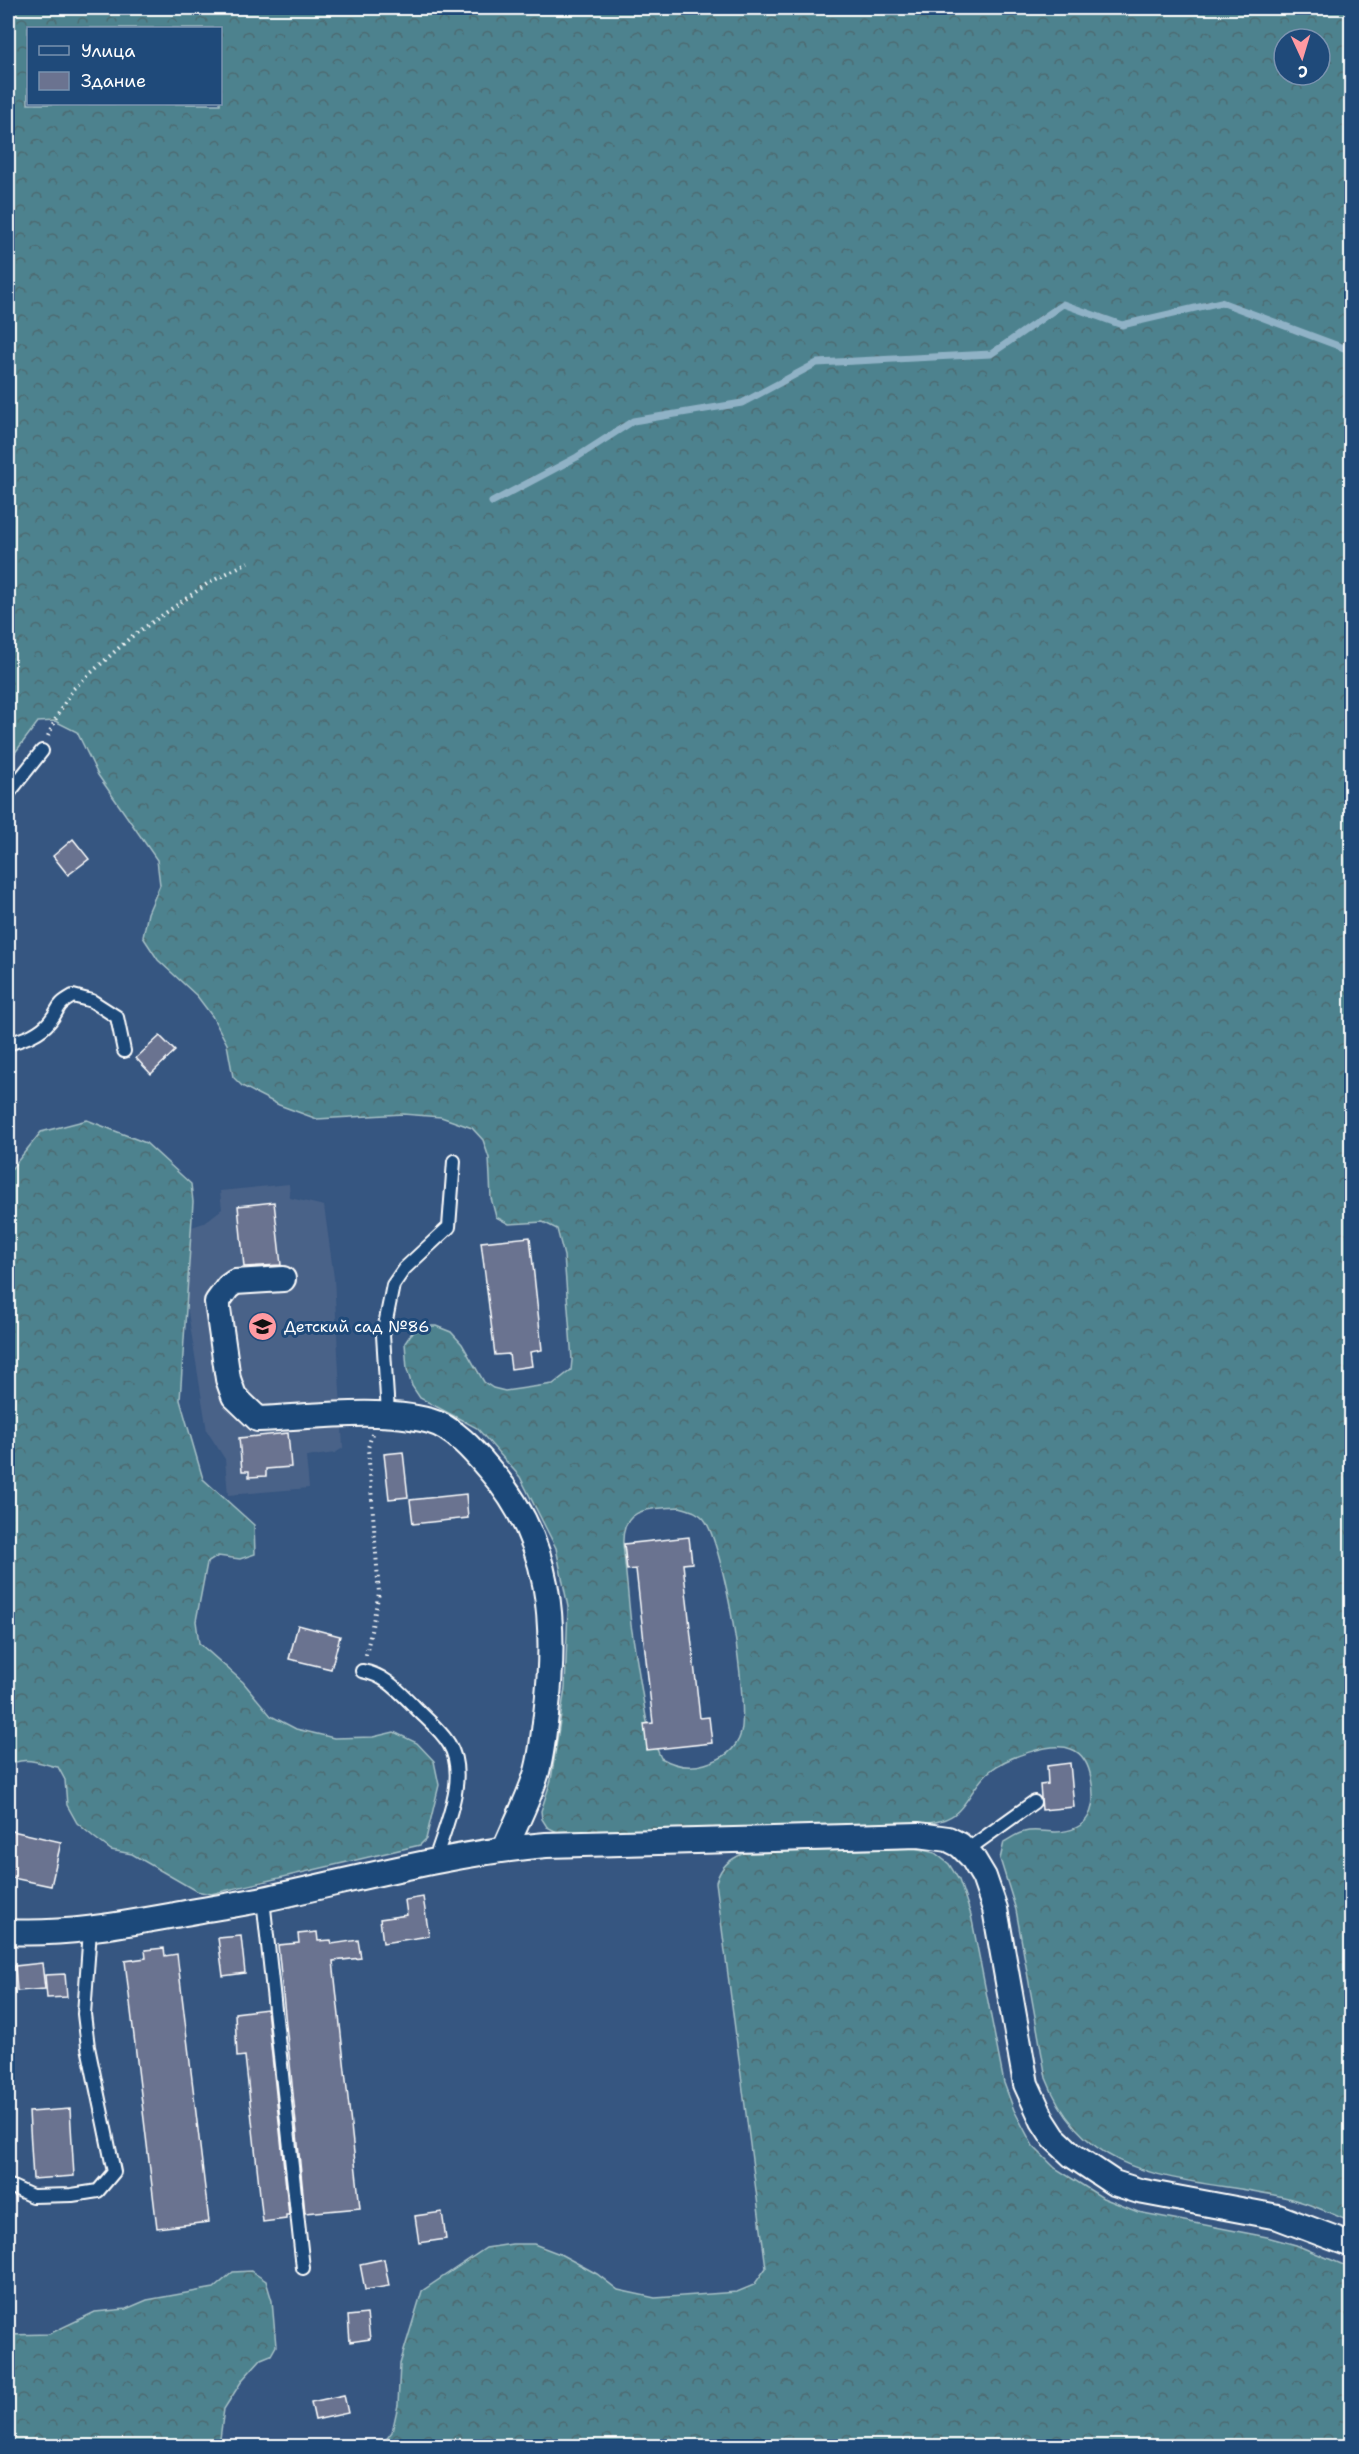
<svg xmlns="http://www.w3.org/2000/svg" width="1359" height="2454" font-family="'Shantell Sans',sans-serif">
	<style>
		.built { fill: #4a6288 }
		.forest { fill: url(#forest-crowns); stroke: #a6c0c6; stroke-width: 1.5; fill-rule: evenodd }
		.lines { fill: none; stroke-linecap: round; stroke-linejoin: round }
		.stream { stroke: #90b2c6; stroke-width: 7 }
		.building { fill: #6b7390; stroke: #fff; stroke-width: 1.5 }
		.service-casing { stroke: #fff; stroke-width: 16 }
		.minor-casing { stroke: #fff; stroke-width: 28 }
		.path { stroke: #fff; stroke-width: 4; stroke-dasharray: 1.5 4.5; stroke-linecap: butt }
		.service { stroke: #1f4a7a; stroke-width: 12 }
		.minor { stroke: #1f4a7a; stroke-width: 24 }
		.labels { text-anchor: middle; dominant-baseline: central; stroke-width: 6; stroke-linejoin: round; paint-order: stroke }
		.poi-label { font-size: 16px; fill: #fff; stroke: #1f4a7a; text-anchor: start }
	</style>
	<defs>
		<pattern id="forest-crowns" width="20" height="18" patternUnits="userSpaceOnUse" patternTransform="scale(1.5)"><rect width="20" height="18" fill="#4e828e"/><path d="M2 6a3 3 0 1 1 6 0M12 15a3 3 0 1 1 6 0" fill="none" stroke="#4d6a70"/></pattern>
	</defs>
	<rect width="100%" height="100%" fill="#365681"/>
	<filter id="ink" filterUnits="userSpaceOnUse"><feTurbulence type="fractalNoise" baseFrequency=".0167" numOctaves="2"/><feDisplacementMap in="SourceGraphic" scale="12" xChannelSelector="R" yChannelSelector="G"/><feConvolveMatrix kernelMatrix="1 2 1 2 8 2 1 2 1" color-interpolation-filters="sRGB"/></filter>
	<g filter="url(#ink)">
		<path class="built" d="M289 1184 290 1198 324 1206 334 1278 343 1448 335 1453 306 1457 309 1488 228 1495 225 1459 207 1431 188 1312 179 1295 164 1236 204 1223 222 1209 220 1191Z"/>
		<g class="forest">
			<path d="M8 8H1351V2222C1328 2212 1304 2201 1279 2196 1183 2176 1087 2185 1046 2078L1016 1910 1000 1859 1004 1842C1010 1839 1017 1833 1024 1832 1034 1829 1045 1832 1056 1832 1091 1831 1097 1807 1091 1778 1089 1766 1083 1753 1071 1749 1052 1741 1005 1758 990 1771 976 1782 970 1799 958 1811 947 1822 930 1823 915 1825L570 1834 557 1832 547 1827 542 1819 541 1811 551 1780 565 1688 568 1607 556 1548 520 1477 477 1428 420 1398 412 1386 407 1369 405 1343 411 1334 424 1326H436L451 1332 462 1344 484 1382 493 1388 505 1391 553 1384 571 1370 572 1360 564 1256 557 1229 543 1222 509 1224 496 1217 491 1198 489 1158 483 1140 472 1128 441 1117 403 1114 317 1119 279 1105 242 1086 233 1077 227 1044 212 1016 197 996 158 960 143 937 148 913 160 885 157 860 98 775 77 732 55 721 38 722 8 762ZM28 28H220V104H28ZM1284 39H1320V75H1284ZM680 1507C689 1510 697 1511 704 1519 724 1545 749 1700 741 1733 736 1751 722 1759 705 1764 689 1769 675 1766 661 1758L650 1734 646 1717 631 1625 623 1543C622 1506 651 1509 680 1507Z"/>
			<path d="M87 1120 146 1143 191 1184 193 1202 180 1400 203 1479 254 1525 255 1554 240 1559 218 1556 207 1563 196 1621 199 1643 243 1682 271 1716 296 1729 334 1738 373 1737 394 1732 417 1743 434 1761 439 1785 426 1839 420 1845 211 1894 196 1891 132 1854 111 1850 95 1838 77 1823 67 1805 65 1780 58 1767C42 1764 21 1754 8 1767V1173L41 1132Z"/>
			<path d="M915 1848 935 1853 949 1864 959 1880 971 1915 1004 2083 1014 2110 1033 2146 1055 2168 1103 2198 1138 2212 1267 2237 1296 2245 1351 2268V2446H381L392 2432 398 2405 400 2364 422 2291 486 2248 512 2244H534L560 2254 597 2274 618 2290 655 2298 737 2292 754 2285 766 2268 716 1882C721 1866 729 1860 744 1853Z"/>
			<path d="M251 2271 266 2281 272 2301 276 2346 271 2355 261 2359 243 2379 224 2409 219 2446H8V2335L49 2334 95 2312 126 2309 147 2300 214 2288 233 2272Z"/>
		</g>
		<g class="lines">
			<path class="stream" d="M492 502 577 457 633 421 742 403 817 363 991 354 1063 304 1122 325 1221 302 1352 351"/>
		</g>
		<g class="building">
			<path d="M73 839 89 859 68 875 53 856Z"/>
			<path d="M160 1036 175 1051 151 1074 136 1058Z"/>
			<path d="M274 1202 281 1265 244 1267 238 1206Z"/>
			<path d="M530 1237 542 1350 530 1352 532 1366 511 1369 509 1354 495 1355 481 1242Z"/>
			<path d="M288 1433 291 1467 266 1469V1476L249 1477V1471H242L239 1438Z"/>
			<path d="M403 1452 408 1497 389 1499 384 1454Z"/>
			<path d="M466 1494 468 1518 413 1524 410 1500Z"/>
			<path d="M689 1537 692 1563 683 1564 700 1718 709 1717 712 1743 647 1750 644 1724 653 1723 636 1569 627 1570 624 1544Z"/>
			<path d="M298 1625 340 1636 331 1669 289 1659Z"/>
			<path d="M1070 1763 1074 1807 1042 1810 1040 1785 1048 1784 1047 1766Z"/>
			<path d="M8 1830 61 1842 51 1886 8 1877Z"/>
			<path d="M423 1897 429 1936 383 1943 380 1919 407 1915 405 1900Z"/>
			<path d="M317 1932 318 1941 331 1940 332 1944 358 1940 361 1958 333 1961 360 2208 305 2213 278 1945 299 1943 298 1934Z"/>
			<path d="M241 1936 245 1973 223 1976 218 1938Z"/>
			<path d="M164 1948 165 1956 177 1954 209 2222 157 2228 125 1961 146 1958 145 1950Z"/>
			<path d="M42 1963 45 1989 17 1991 15 1966Z"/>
			<path d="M65 1974 67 1997 47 1998 45 1975Z"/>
			<path d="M267 2009 289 2215H286V2219L263 2222 245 2056 237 2057 235 2013Z"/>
			<path d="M70 2109 74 2176 33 2179 29 2112Z"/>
			<path d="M442 2212 446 2239 419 2243 415 2216Z"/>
			<path d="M384 2259 389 2286 365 2290 360 2264Z"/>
			<path d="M367 2314 370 2339 350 2342 348 2316Z"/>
			<path d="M344 2395 348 2413 315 2420 311 2402Z"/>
		</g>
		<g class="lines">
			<defs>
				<g id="service">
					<path d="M8 794 42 751"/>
					<path d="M8 1044C23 1039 40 1034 50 1021 62 1006 54 1007 73 996L92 1001 117 1017 124 1051"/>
					<path d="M388 1413 383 1335 393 1285 404 1269 449 1227 454 1161"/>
					<path d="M362 1671C385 1675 398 1690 414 1706 425 1718 441 1730 449 1744 469 1777 445 1826 435 1860"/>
					<path d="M967 1850 1034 1802"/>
					<path d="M263 1899 303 2268"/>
					<path d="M8 2185 32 2196 72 2195 98 2191 114 2172 88 2047 84 2014 90 1930"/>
				</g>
				<g id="minor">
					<path d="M283 1279 235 1282 228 1287 217 1302 228 1379 234 1396 258 1419C310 1417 380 1407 430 1421 453 1427 474 1451 489 1469 552 1540 557 1625 546 1715 543 1736 542 1758 535 1778 527 1802 515 1825 505 1849"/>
					<path d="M8 1932C65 1935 119 1925 175 1915 204 1909 235 1905 264 1899 358 1879 450 1853 546 1845L919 1835 948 1839 960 1845 972 1857 984 1877 995 1909 1026 2084 1043 2121 1054 2138 1072 2155 1114 2183 1139 2191 1278 2217 1352 2245"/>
				</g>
			</defs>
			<use href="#service" class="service-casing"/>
			<use href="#minor" class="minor-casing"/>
			<g class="path">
				<path d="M48 736 57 716 73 689 131 637 207 584 248 562"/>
				<path d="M366 1655 379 1593 368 1448 372 1434"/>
			</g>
			<use href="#service" class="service"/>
			<use href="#minor" class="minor"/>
		</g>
	</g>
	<defs>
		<symbol id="school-disc" viewBox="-11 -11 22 22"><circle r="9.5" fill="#ff9aa2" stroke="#1f4a7a"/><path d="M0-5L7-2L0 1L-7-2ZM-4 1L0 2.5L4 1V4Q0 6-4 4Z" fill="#111"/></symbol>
	</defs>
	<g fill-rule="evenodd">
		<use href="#school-disc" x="246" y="1310" width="33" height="33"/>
	</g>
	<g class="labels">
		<g class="poi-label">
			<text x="284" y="1326">Детский сад №86</text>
		</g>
	</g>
	<rect width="1359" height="2454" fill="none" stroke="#1f4a7a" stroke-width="30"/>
	<rect x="15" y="15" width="1329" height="2424" fill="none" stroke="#fff" stroke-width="2" filter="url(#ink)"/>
	<rect x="27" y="27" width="195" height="78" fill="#1f4a7a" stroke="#7992af" stroke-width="1.5"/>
	<rect x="39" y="46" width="30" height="9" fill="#1f4a7a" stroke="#7992af" stroke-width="1.5"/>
	<text x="81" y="57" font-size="18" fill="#ffffff">Улица</text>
	<rect x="39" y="72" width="30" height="18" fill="#6b7390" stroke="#7992af" stroke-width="1.5"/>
	<text x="81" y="87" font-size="18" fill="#ffffff">Здание</text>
	<g transform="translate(1302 57) rotate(176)"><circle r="28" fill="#1f4a7a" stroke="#7992af" stroke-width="1.5"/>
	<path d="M0-4.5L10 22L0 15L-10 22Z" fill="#ff9aa2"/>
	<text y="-9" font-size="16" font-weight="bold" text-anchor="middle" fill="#ffffff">С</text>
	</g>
</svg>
